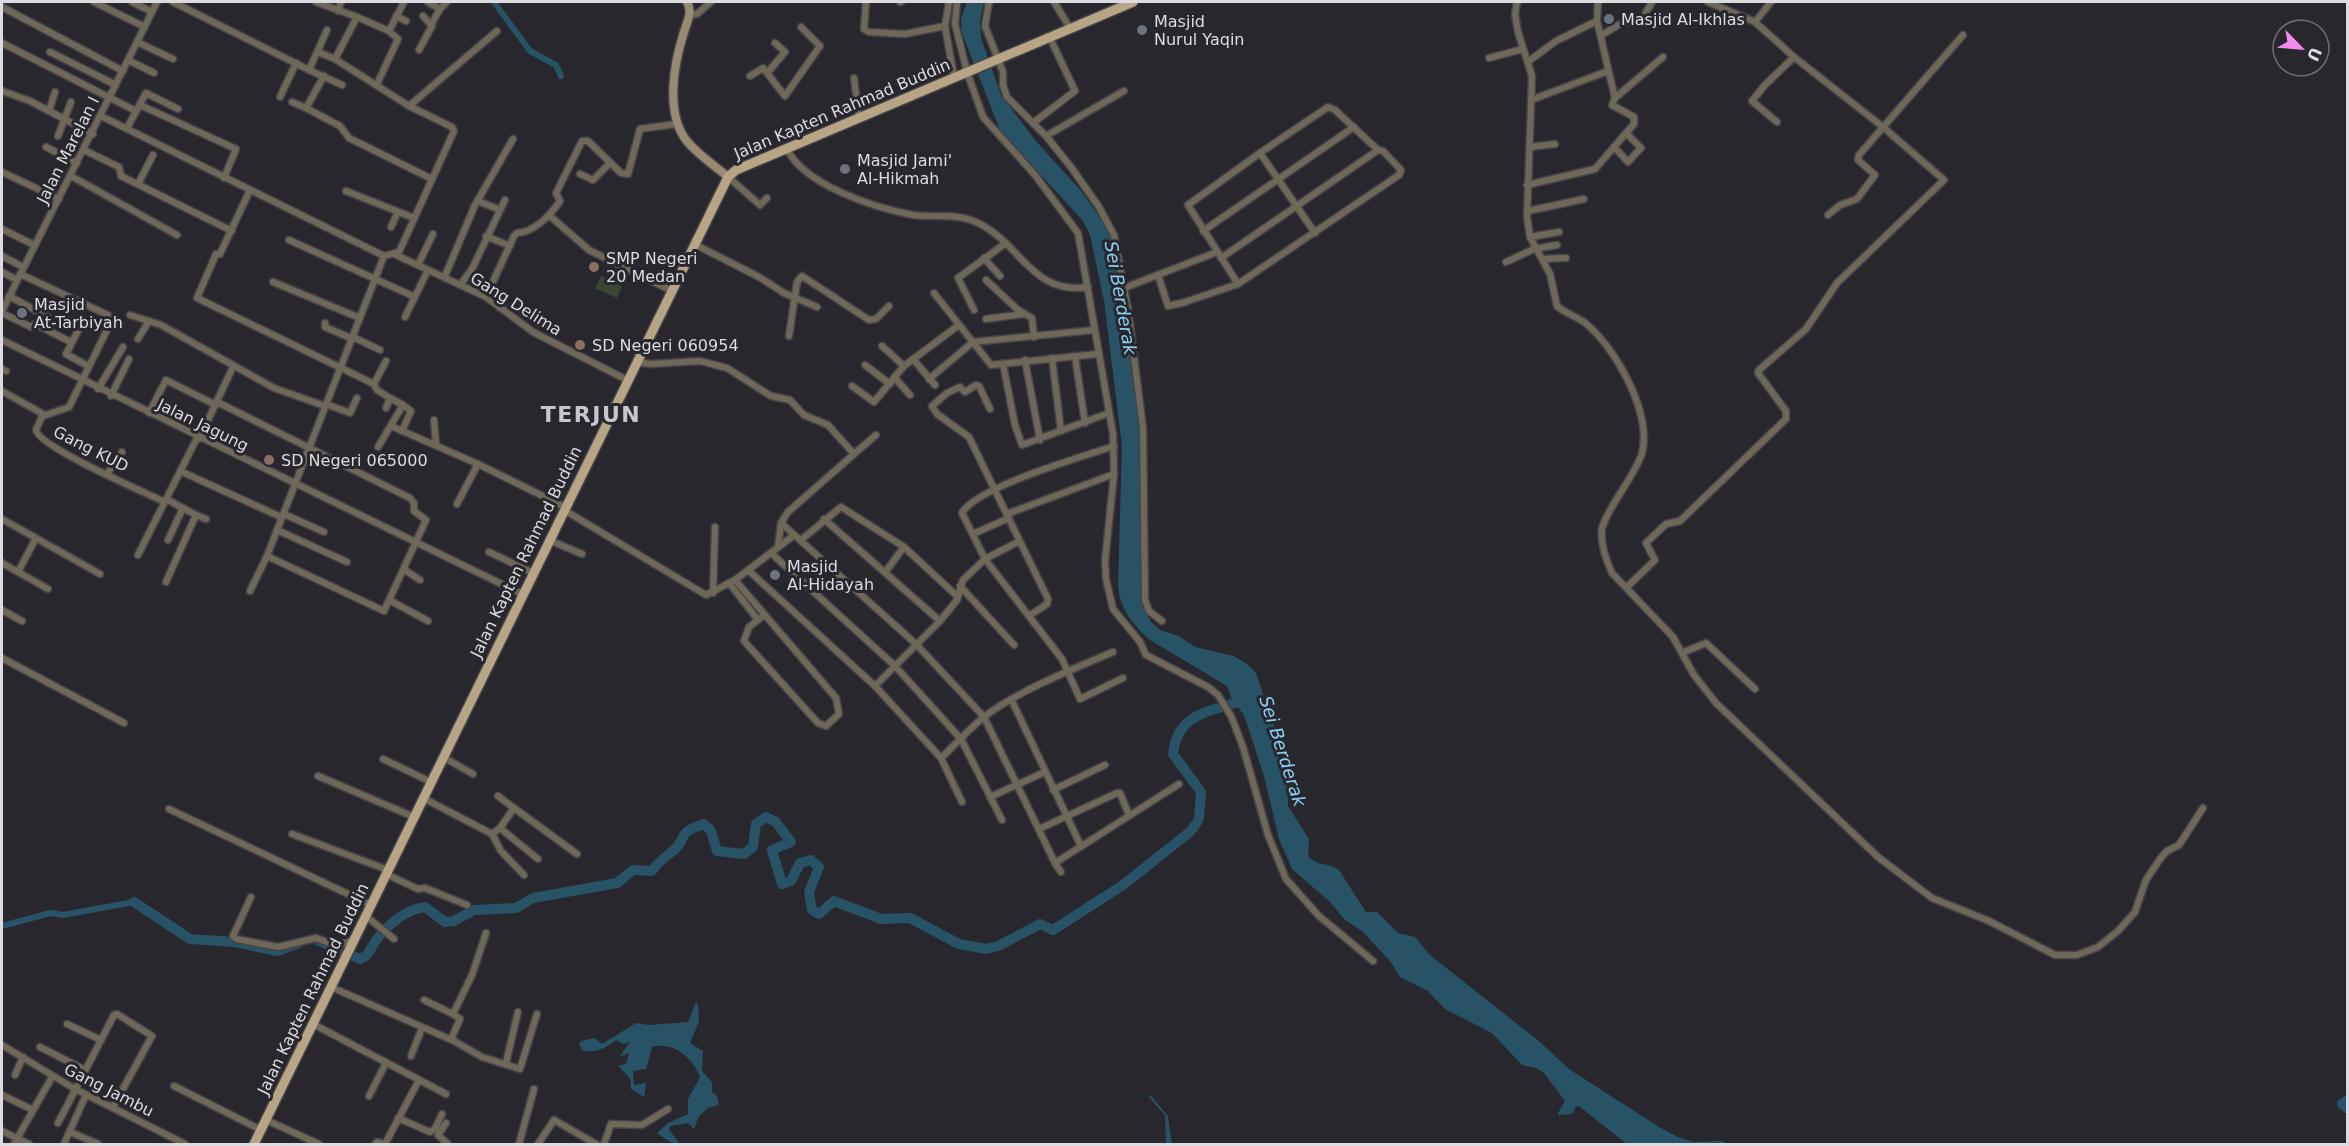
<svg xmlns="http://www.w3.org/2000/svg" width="2349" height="1146" font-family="'DejaVu Sans',sans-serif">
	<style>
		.green { fill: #3b4630 }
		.water { fill: #285266 }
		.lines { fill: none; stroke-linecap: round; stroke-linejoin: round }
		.canal { stroke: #285266; stroke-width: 6 }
		.river { stroke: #285266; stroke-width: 10 }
		.street-casing { stroke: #45444a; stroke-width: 9 }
		.secondary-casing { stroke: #45444a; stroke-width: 11 }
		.primary-casing { stroke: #45444a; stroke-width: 12 }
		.street { stroke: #6f6757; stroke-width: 6 }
		.secondary { stroke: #988a72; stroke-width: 8 }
		.primary { stroke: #b7a585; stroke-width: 9 }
		.worship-dot { fill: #6b7280; stroke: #28272e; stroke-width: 2 }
		.education-dot { fill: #8d6e63; stroke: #28272e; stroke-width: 2 }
		.labels { text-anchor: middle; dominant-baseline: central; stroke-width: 6; stroke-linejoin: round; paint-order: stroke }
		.poi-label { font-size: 16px; fill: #dcdce0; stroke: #28272e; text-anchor: start }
		.street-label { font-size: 16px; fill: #dcdce0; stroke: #28272e }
		.water-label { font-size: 18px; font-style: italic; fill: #88cff3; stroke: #28272e }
		.district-label { font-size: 22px; font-weight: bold; letter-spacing: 1.5px; fill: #c7c6cf; stroke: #28272e }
	</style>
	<rect width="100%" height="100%" fill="#28272e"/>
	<path class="green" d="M601 276 622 286 617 298 595 288Z"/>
	<g class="water">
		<path d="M967 2H984L980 21 981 38 1001 95 1035 140 1082 192 1112 235 1141 416 1143 607 1151 622 1160 630 1179 636 1195 647 1234 656 1247 664 1256 673 1287 764 1288 806 1309 839 1308 856C1318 867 1329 862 1339 870L1366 912H1377L1398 933 1415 937 1430 955 1540 1042 1569 1069 1659 1127 1678 1137 1694 1142 1721 1141 1730 1144H1627L1580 1107 1576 1106 1572 1114 1559 1115 1558 1113 1565 1101 1544 1073 1536 1068 1522 1065 1492 1033 1445 1009 1428 991 1400 977 1390 961 1362 931 1345 920 1330 902 1292 869 1279 839 1264 776 1244 715 1232 700 1227 686 1150 640C1133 625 1120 609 1118 586L1122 446 1104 301 1090 235 1083 221 1000 130 962 33 961 19Z"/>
		<path d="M698 1003 699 1021 690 1043 703 1051 702 1071 712 1082V1092L717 1096 719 1105 708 1108 699 1116 694 1129 688 1123 671 1126 669 1130 679 1142 673 1144 657 1133 668 1123 688 1114V1099L700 1077C693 1058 673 1041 652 1047L646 1069 633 1071 634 1085 646 1083 644 1097 631 1089 630 1078 618 1066 626 1064 629 1053 619 1057 630 1042 623 1044 616 1040C606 1048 595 1054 582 1050L579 1044 581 1041 595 1038 602 1044 636 1023 649 1025 688 1022 695 1004Z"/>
		<path d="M1150 1095 1168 1116 1172 1144H1166L1165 1115 1148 1096Z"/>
	</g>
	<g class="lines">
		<g class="canal">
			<path d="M494 2 530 51 556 65 561 76"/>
			<path d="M2 926 50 913 63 915 134 902"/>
		</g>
		<g class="river">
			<path d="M134 902 190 939 235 942 277 951 299 943"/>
			<path d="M319 941 360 959C370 955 369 950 375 942 386 926 406 909 425 907L445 922 454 921 474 910 516 908 533 898 617 883 633 870 652 871C659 861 664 858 673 851 688 839 675 833 704 824L711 831 717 851 744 854 753 847 756 824 766 817 776 822 791 842 772 850 782 884 791 881 800 863 811 860 819 867 809 892 812 910 819 914 834 901 881 919 910 918 959 944 986 949 998 946 1040 924 1053 930 1123 885 1191 831 1199 819 1201 792 1173 754C1177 712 1212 711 1246 700"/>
			<path d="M2348 1100 2342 1104 2348 1109"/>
		</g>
		<defs>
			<g id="street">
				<path d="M94 2 145 27"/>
				<path d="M132 2 152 12"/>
				<path d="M173 2 309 70"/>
				<path d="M316 2 357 17"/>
				<path d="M428 2 440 9 447 2"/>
				<path d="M866 2 864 29 869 32 905 34 945 26"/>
				<path d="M900 2H901"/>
				<path d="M949 2 945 26 954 77"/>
				<path d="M957 2 955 24 967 72 983 117 1035 175 1078 233 1113 434 1114 474 1105 561 1106 579 1113 609 1140 642 1146 655 1208 687 1218 695 1231 716 1243 747 1268 835 1286 879 1319 916 1373 961"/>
				<path d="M989 2 985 26 1003 72V85L1007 97 1046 136 1071 167 1099 207 1114 235 1128 309 1143 428 1145 600 1149 611 1162 621"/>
				<path d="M1054 2 1070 28"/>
				<path d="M1517 2 1515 14 1518 32 1532 76 1527 217 1530 237 1550 274 1557 306C1565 313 1575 316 1584 322 1615 346 1655 417 1641 456 1631 482 1610 503 1602 528 1600 543 1606 560 1612 573L1673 637 1694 675 1716 703 1878 857 1932 898 1989 921 2055 955H2077L2098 947 2118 931 2135 912 2146 880 2160 859 2167 851 2179 845 2203 808"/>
				<path d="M2 7 123 71"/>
				<path d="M338 11 341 2"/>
				<path d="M689 15 697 14 711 2"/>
				<path d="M396 16 406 21"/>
				<path d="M1755 22 1771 2"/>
				<path d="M432 23 440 9"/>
				<path d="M327 30 309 70 342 85"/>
				<path d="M1602 35 1620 24 1643 18 1652 2"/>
				<path d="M137 42 173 59"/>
				<path d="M2 43 136 111"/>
				<path d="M419 50 432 26 423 16"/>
				<path d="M50 52 116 85"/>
				<path d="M318 52 335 59"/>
				<path d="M1489 58 1523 49"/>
				<path d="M128 60 154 73"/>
				<path d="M1529 61 1556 41 1597 21"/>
				<path d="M768 72 785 52 775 43"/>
				<path d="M324 76 306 108 340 126 349 138 432 179"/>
				<path d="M750 76 763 68 785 96 820 46 801 27"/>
				<path d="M854 78 859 118"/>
				<path d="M377 84 398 39 389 31"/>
				<path d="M2 91 30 101 93 134"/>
				<path d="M280 97 296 63"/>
				<path d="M1615 98 1663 57"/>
				<path d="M1531 100 1608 71"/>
				<path d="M292 102 306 108"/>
				<path d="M140 105 236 149 224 178"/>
				<path d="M409 106 497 31"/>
				<path d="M49 111 55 92"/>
				<path d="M101 116 384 256"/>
				<path d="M1777 122 1752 101 1765 85 1794 57"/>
				<path d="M1033 123 1075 91 1050 38"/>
				<path d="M127 128 146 93 178 109"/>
				<path d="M58 136 71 102"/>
				<path d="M1046 136 1124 91"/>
				<path d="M46 147 77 163"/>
				<path d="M1530 147 1555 144"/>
				<path d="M1614 147 1628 162 1641 148 1627 134"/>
				<path d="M787 149C804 185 875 208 913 215 932 218 952 213 971 220 1020 238 1029 296 1088 287"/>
				<path d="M84 150 119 167 121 176 232 231"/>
				<path d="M1260 153 1328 107 1335 110 1378 150"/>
				<path d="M2 172 59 199"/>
				<path d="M580 174 593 180 610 163"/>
				<path d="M71 176 177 235"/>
				<path d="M728 177 760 205 767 198"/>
				<path d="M138 184 153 155"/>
				<path d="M1527 185 1595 169 1634 124V117L1612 105 1615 98 1597 21 1598 2"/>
				<path d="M250 190 220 254H216L197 298 374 384 386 361"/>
				<path d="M346 191 414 218"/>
				<path d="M478 201 500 210"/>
				<path d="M1528 211 1584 199"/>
				<path d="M1828 215 1840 205 1857 199 1875 175 1858 160 1859 155 1963 35"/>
				<path d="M550 216 589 250 670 290"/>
				<path d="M391 227 398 212"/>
				<path d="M2 229 34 245"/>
				<path d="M1203 231 1354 127"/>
				<path d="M486 236 510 246"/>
				<path d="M1530 237 1559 232"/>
				<path d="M289 240 415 297"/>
				<path d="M694 244 759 277 784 293 817 307"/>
				<path d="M394 254 486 297 533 332 627 380"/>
				<path d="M2 256 23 267"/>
				<path d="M984 258 1000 276"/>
				<path d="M1542 259 1566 258"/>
				<path d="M1506 262 1534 249 1557 245"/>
				<path d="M418 265 433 234"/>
				<path d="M2 272 17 280"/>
				<path d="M20 274 108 315 112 320 69 407 43 416"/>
				<path d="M1158 275 1168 306 1186 302"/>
				<path d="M445 276 475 205 513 139"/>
				<path d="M986 280 1018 310 1032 318 1034 337"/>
				<path d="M273 282 360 318"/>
				<path d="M1238 284 1188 205 1260 153 1315 233"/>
				<path d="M460 285 472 269 505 200"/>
				<path d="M1124 288 1217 252"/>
				<path d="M934 293 991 365 1097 354"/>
				<path d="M9 296 48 317"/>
				<path d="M486 297 514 236 517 233C534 232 550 216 560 201L556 193 582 141H588L621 173 628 174 640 129 676 124"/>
				<path d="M1182 303 1238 284 1399 175 1401 170 1383 151 1378 150 1221 258"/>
				<path d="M500 308 505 297"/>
				<path d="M974 310 958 278 1006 243"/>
				<path d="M2 311 157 2"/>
				<path d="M2 313 31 327 35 324 71 342"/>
				<path d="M130 315 161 325 274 388 325 406"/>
				<path d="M405 317 428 270"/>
				<path d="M986 319 1024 314"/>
				<path d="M325 323V327L353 339"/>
				<path d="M80 327 66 354 88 366"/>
				<path d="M789 336 797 282 802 276 869 320 876 319 889 306"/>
				<path d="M353 337 380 350"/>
				<path d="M138 339 149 321"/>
				<path d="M2 340 522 594"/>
				<path d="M882 346 904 366"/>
				<path d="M1075 356 1085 423"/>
				<path d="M1052 358 1061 431"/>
				<path d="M913 359 935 385"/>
				<path d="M1025 360 1040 440"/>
				<path d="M636 362 651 364 700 361 727 368 771 396 790 400 804 415 828 425 854 454 876 435"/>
				<path d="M1003 364 1015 425 1022 445 1109 413"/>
				<path d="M865 365 890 384"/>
				<path d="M2 369 6 371"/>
				<path d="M895 378 910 395"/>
				<path d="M929 379 973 342 1094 330"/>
				<path d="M374 384 377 390 390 398 386 408"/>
				<path d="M852 386 874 402 904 366 959 325"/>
				<path d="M98 389 123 347"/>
				<path d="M2 391 43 414 36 430C39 447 144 492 165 502"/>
				<path d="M111 396 129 359"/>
				<path d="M217 402 410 498 414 503V511L426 520 384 611 267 556"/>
				<path d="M326 404 350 413 357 398"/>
				<path d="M990 409 979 386 976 385 965 392 960 387 947 393 932 406 937 414 969 437 1048 599 1047 604 1029 616"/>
				<path d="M149 413 166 380 216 405"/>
				<path d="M434 420 436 445"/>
				<path d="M391 426 478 464 565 507"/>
				<path d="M402 431 411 411 403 405"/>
				<path d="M199 439 233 367"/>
				<path d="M1114 446C1082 457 976 487 962 513L985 559 1062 659 1080 699 1123 678"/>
				<path d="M378 447 403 405 390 398"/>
				<path d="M854 454 788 512 781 523 916 644 984 717 1055 863 1179 784"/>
				<path d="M180 471 281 517"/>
				<path d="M107 474 122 452"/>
				<path d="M457 504 478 464"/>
				<path d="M564 510 706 595 735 580 793 536"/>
				<path d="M284 514 324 532"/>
				<path d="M1007 514 1114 474"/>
				<path d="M196 515 206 519"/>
				<path d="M2 519 100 574"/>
				<path d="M824 519 940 621"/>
				<path d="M277 530 347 562"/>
				<path d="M973 534 1009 518"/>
				<path d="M168 540 183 508"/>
				<path d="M549 540 582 554"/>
				<path d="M801 540 841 507 904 547 956 595"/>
				<path d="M778 547 781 523"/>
				<path d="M489 552 533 573"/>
				<path d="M771 553 895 666 961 739 1002 820"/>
				<path d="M138 555 197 438"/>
				<path d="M2 563 18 572 35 540"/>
				<path d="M405 570 420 580"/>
				<path d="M748 570 875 686 941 758 962 802"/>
				<path d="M886 571 904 547"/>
				<path d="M18 572 48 589"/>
				<path d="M735 580 836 698 839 714 826 726 818 723 744 641 749 627 764 615"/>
				<path d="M166 582 196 515 166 499"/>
				<path d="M729 583 758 620"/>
				<path d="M960 586 1014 645"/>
				<path d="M1627 587 1655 560 1646 543 1666 524 1680 521 1786 419V411L1758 373 1759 370 1806 329 1837 283 1944 180 1883 127 1794 57 1755 22 1708 2"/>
				<path d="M250 591 267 556 384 256 399 252 454 131 452 127 409 106 335 59 357 17 389 31 404 2"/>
				<path d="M713 593 715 527"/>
				<path d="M391 601 428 621"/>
				<path d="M2 610 22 621"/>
				<path d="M1684 652 1706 643 1755 689"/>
				<path d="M2 658 124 723"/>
				<path d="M875 686 940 621 957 600 963 580 985 559 1018 542"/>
				<path d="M1012 701 1080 844"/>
				<path d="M443 757 473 774"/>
				<path d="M941 758C956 744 970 728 985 716 1020 690 1073 669 1113 652"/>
				<path d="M383 759 431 782"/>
				<path d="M318 776 414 817"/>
				<path d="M1053 790 1105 765"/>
				<path d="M498 796 514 808"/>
				<path d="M990 797 1045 772"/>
				<path d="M423 798 492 834 500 828 514 808 577 854"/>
				<path d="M169 809 371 905"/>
				<path d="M500 828 538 859"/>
				<path d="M1039 829 1117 793H1120L1129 815"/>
				<path d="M292 834 388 870"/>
				<path d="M492 834 501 851 524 875"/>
				<path d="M1055 863 1061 872"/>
				<path d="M386 874 418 889 425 888 467 905"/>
				<path d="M251 897 233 936 236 939 278 947 316 938 337 946 353 940"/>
				<path d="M366 916 394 939"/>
				<path d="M331 987 454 1041 482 1057 520 1069 537 1014"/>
				<path d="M424 1000 453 1014"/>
				<path d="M67 1024 101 1040"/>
				<path d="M313 1024 446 1094"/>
				<path d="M454 1041 452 1037 460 1019 453 1014 472 975 486 933"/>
				<path d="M2 1045 75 1089 185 1144"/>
				<path d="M40 1047 85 1070"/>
				<path d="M411 1056 422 1028"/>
				<path d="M506 1063 518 1012"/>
				<path d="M15 1075 23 1057"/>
				<path d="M174 1086 261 1130"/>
				<path d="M2 1095 33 1110"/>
				<path d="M369 1096 386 1063"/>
				<path d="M398 1118 430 1132 435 1129 442 1114"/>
				<path d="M266 1120 319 1144"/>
				<path d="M58 1123 114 1015 117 1014 152 1036 113 1107"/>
				<path d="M446 1123 438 1135 448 1144"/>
				<path d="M2 1131 29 1144"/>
				<path d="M70 1132 98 1144"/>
				<path d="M14 1144 52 1077"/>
				<path d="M64 1144 86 1095"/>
				<path d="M375 1144 377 1142 384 1144"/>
				<path d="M385 1144 419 1080"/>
				<path d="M519 1144 534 1089"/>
				<path d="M538 1144 554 1120 596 1144"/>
				<path d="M604 1144 611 1124 642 1125 668 1109"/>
			</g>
			<path id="secondary" d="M687 2C693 12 687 22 684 32 674 63 665 112 686 140 697 154 714 165 728 177"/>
			<path id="primary" d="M254 1144 728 177 736 170 1133 2"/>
		</defs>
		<use href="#street" class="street-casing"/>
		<use href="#secondary" class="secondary-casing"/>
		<use href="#primary" class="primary-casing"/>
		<use href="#street" class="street"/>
		<use href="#secondary" class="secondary"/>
		<use href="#primary" class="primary"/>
	</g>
	<g class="worship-dot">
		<circle cx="1609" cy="19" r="6"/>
		<circle cx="1142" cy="30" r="6"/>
		<circle cx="845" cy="169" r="6"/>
		<circle cx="22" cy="313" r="6"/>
		<circle cx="775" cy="575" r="6"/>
	</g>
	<g class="education-dot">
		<circle cx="594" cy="267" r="6"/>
		<circle cx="580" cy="345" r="6"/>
		<circle cx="269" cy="460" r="6"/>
	</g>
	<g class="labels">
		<g class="poi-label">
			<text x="1621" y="19">Masjid Al-Ikhlas</text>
			<text x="1154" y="21">Masjid<tspan x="1154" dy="18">Nurul Yaqin</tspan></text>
			<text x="857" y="160">Masjid Jami'<tspan x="857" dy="18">Al-Hikmah</tspan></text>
			<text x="606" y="258">SMP Negeri<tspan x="606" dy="18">20 Medan</tspan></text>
			<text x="34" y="304">Masjid<tspan x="34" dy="18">At-Tarbiyah</tspan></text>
			<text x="592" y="345">SD Negeri 060954</text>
			<text x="281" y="460">SD Negeri 065000</text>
			<text x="787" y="566">Masjid<tspan x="787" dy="18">Al-Hidayah</tspan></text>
		</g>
		<g class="street-label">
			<text transform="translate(842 109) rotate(-23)">Jalan Kapten Rahmad Buddin</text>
			<text transform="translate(68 150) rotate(-63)">Jalan Marelan I</text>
			<text transform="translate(516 304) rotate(32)">Gang Delima</text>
			<text transform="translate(203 425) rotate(26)">Jalan Jagung</text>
			<text transform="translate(91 449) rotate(27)">Gang KUD</text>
			<text transform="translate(526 552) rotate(-64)">Jalan Kapten Rahmad Buddin</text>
			<text transform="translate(313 989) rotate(-64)">Jalan Kapten Rahmad Buddin</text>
			<text transform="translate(109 1090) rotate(27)">Gang Jambu</text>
		</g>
		<g class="water-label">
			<text transform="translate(1121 298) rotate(80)">Sei Berderak</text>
			<text transform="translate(1283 751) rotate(72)">Sei Berderak</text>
		</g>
		<g class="district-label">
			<text x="591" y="414">TERJUN</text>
		</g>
	</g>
	<rect width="2349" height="1146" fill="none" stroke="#dcdce0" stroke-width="6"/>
	<g transform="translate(2301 48) rotate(115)"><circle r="28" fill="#28272e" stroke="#706f75" stroke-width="1.5"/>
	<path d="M0-4.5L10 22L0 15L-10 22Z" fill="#f38af1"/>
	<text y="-9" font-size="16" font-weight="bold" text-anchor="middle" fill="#dcdce0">U</text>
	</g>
</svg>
